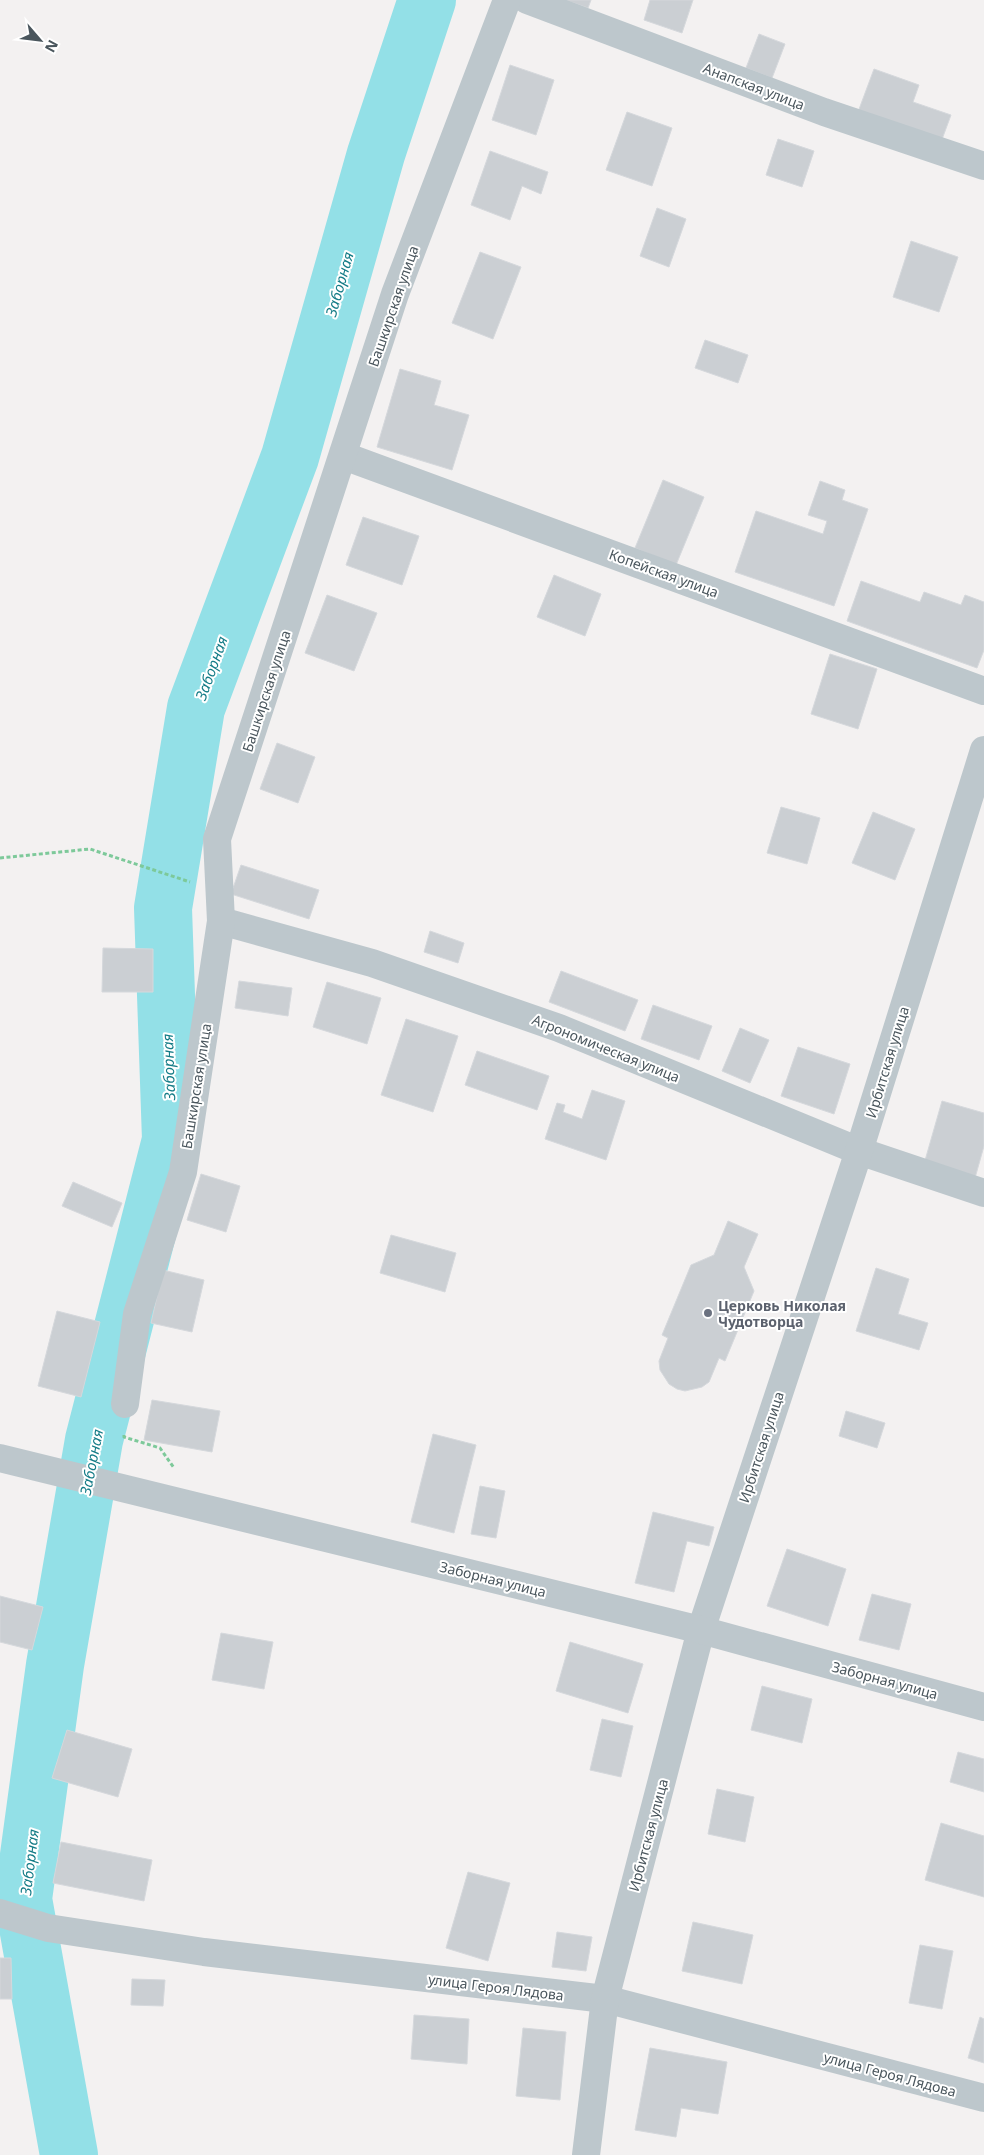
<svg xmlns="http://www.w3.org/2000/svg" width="984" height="2155" font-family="'Noto Sans',sans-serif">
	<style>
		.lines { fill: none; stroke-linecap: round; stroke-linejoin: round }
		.river { stroke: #93e0e7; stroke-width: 58 }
		.building { fill: #cbcfd3; stroke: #d5d8dc }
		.path { stroke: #7dc99a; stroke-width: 3; stroke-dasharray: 4 2.5; stroke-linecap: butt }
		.minor { stroke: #bdc7cc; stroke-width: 28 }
		.tertiary { stroke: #bdc7cc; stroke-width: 28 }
		.worship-dot { fill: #6b7280; stroke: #fff; stroke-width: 2 }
		.labels { text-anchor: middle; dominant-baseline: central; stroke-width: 4; stroke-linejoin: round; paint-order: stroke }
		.street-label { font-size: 14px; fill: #4a565d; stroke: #fff }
		.worship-label { font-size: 14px; font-weight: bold; fill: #5b616d; stroke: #fff; text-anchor: start }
		.water-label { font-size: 15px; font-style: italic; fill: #157c87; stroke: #fff }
	</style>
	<rect width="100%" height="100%" fill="#f3f1f1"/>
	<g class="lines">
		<path class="river" d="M69 2155 23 1899 55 1665 94 1440 171 1140 163 908 196 708 290 457 376 154 427 0"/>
	</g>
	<g class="building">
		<path d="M565 0H591L588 8Z"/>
		<path d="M650 0H693L682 33 644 20Z"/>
		<path d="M759 34 785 44 772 78 746 68Z"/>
		<path d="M510 65 554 80 536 135 492 120Z"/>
		<path d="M874 69 919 85 913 102 951 115 941 142 858 112Z"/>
		<path d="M627 112 672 128 652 186 606 170Z"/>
		<path d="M778 139 814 151 802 187 766 175Z"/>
		<path d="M490 151 548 172 541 194 522 186 510 220 471 205Z"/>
		<path d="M657 208 686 219 669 267 640 256Z"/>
		<path d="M911 241 958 257 939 312 893 297Z"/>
		<path d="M480 252 521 267 493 339 452 323Z"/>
		<path d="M705 340 748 355 738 383 695 368Z"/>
		<path d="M400 369 441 381 434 405 469 415 452 470 377 447Z"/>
		<path d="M663 480 704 497 676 565 635 548Z"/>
		<path d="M820 481 845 490 842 500 868 509 834 606 735 572 756 511 823 534 827 521 808 515Z"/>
		<path d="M363 517 419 536 402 585 346 565Z"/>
		<path d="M554 575 601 594 585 636 537 617Z"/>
		<path d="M861 581 920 602 924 592 961 605 965 595 984 602V650L977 668 847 621Z"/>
		<path d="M327 595 377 613 354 671 305 653Z"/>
		<path d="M830 654 877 669 858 729 811 714Z"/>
		<path d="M277 743 315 757 298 803 260 789Z"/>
		<path d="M781 807 820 818 807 864 767 853Z"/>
		<path d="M873 812 915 829 895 880 852 863Z"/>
		<path d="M241 865 319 890 309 919 231 894Z"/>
		<path d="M430 931 464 943 458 963 424 952Z"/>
		<path d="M103 948 153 949V992H102Z"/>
		<path d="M561 971 638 1000 625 1031 549 1002Z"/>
		<path d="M239 981 292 988 288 1016 235 1008Z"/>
		<path d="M327 982 381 998 367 1044 313 1027Z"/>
		<path d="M653 1005 712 1026 699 1060 641 1039Z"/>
		<path d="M406 1019 458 1036 433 1112 381 1095Z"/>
		<path d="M740 1028 769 1040 750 1083 722 1071Z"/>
		<path d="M798 1047 850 1064 834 1114 781 1096Z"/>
		<path d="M477 1051 549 1076 537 1110 465 1085Z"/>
		<path d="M592 1090 625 1101 606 1160 545 1139 557 1103 565 1105 563 1112 582 1119Z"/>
		<path d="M942 1101 984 1113V1146L975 1178 924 1164Z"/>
		<path d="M201 1174 240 1186 226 1232 187 1220Z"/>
		<path d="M73 1182 122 1203 112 1227 62 1206Z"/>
		<path d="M728 1221 758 1234 744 1267 754 1291 725 1361 719 1358 709 1382 702 1387 685 1391 677 1389 669 1384 660 1370 659 1361 668 1338 662 1335 691 1265 714 1255Z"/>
		<path d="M391 1235 456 1253 445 1292 380 1273Z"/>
		<path d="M876 1268 909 1279 898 1314 928 1323 919 1350 856 1331Z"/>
		<path d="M163 1270 204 1280 192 1332 151 1323Z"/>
		<path d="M57 1311 100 1322 81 1397 38 1386Z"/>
		<path d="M152 1400 220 1411 212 1452 144 1440Z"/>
		<path d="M846 1411 885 1423 877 1448 839 1436Z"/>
		<path d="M433 1434 476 1445 454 1533 411 1522Z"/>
		<path d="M480 1486 505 1491 496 1538 471 1534Z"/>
		<path d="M653 1512 714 1527 709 1546 687 1541 674 1592 635 1583Z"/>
		<path d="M787 1549 846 1569 828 1626 767 1606Z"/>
		<path d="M872 1594 911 1604 899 1650 859 1640Z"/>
		<path d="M0 1596 43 1607 32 1650 0 1642Z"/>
		<path d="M221 1633 273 1642 264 1689 212 1680Z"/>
		<path d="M570 1642 643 1664 628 1713 556 1691Z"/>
		<path d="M762 1686 812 1699 802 1743 751 1730Z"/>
		<path d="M602 1719 633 1726 621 1777 590 1770Z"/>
		<path d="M67 1730 132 1749 118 1797 52 1778Z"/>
		<path d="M958 1752 984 1759V1792L950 1782Z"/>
		<path d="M717 1789 754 1797 745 1842 708 1834Z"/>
		<path d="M941 1823 984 1836V1897L925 1880Z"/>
		<path d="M61 1842 152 1860 144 1901 53 1883Z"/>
		<path d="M468 1872 510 1883 488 1961 446 1948Z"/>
		<path d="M693 1922 753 1935 742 1984 682 1971Z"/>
		<path d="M557 1932 592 1937 586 1971 552 1967Z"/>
		<path d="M920 1945 953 1951 942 2009 909 2003Z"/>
		<path d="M0 1958H11L12 1999H0Z"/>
		<path d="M132 1979 165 1980 163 2006 131 2005Z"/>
		<path d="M414 2015 469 2019 467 2064 411 2059Z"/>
		<path d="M980 2017 984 2019V2063L968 2058Z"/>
		<path d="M523 2028 566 2032 560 2100 516 2096Z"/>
		<path d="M650 2048 727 2062 718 2114 681 2108 676 2137 635 2130Z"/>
	</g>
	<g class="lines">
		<g class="path">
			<path d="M0 858 90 849 190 882"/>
			<path d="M124 1435V1437L160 1448 174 1468"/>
		</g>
		<g class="minor">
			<path d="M527 0 824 112 984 166"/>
			<path d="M344 456 984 691"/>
			<path d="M221 921 372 963 559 1028 859 1151 984 1193"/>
			<path d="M125 1404 137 1314 183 1172 221 921 217 839 395 294 507 0"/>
			<path d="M0 1913 48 1928 204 1952 605 1999 984 2098"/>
			<path d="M586 2155 605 1999 701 1630 859 1151 984 750"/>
		</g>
		<path class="tertiary" d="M0 1458 701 1630 984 1707"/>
	</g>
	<circle class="worship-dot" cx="708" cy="1313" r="5"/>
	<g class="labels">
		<g class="street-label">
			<text transform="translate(754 86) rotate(21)">Анапская улица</text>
			<text transform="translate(393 306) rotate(-71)">Башкирская улица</text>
			<text transform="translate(664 573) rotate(20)">Копейская улица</text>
			<text transform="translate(266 691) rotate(-72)">Башкирская улица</text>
			<text transform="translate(606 1048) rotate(22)">Агрономическая улица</text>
			<text transform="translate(887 1062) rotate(-73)">Ирбитская улица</text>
			<text transform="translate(196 1086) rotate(-81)">Башкирская улица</text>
			<text transform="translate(761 1447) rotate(-72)">Ирбитская улица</text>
			<text transform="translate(493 1579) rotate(14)">Заборная улица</text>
			<text transform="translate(885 1680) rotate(15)">Заборная улица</text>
			<text transform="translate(648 1835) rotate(-75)">Ирбитская улица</text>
			<text transform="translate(496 1987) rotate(7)">улица Героя Лядова</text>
			<text transform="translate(890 2074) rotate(15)">улица Героя Лядова</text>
		</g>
		<g class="worship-label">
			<text x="718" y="1305">Церковь Николая<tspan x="718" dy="16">Чудотворца</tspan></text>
		</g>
		<g class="water-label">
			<text transform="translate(339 284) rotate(-74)">Заборная</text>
			<text transform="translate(211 668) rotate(-70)">Заборная</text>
			<text transform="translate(168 1067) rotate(-92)">Заборная</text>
			<text transform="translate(91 1462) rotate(-79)">Заборная</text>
			<text transform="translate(29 1862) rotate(-83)">Заборная</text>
		</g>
	</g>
	<g transform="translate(40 40) rotate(118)" stroke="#ffffff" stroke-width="4" paint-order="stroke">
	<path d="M0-4L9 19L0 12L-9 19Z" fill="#4a565d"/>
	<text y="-8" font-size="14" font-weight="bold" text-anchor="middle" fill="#4a565d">N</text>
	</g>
</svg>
